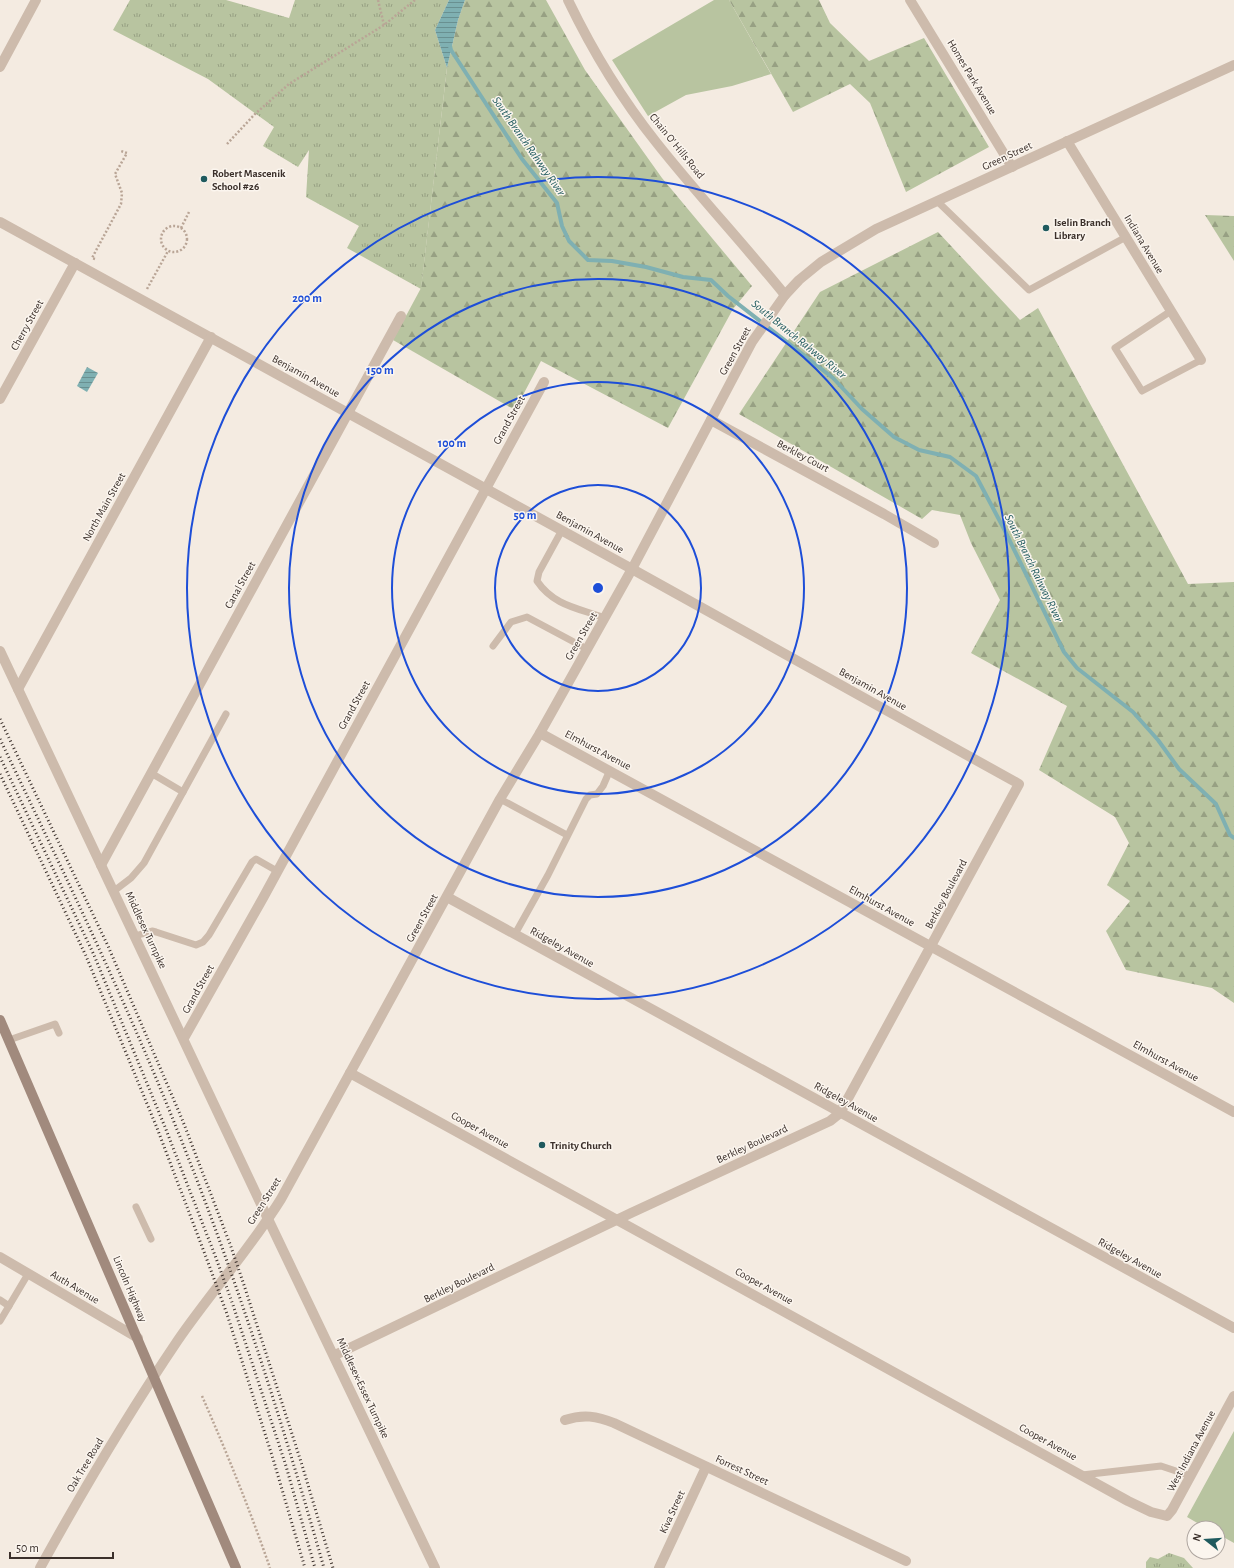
<svg xmlns="http://www.w3.org/2000/svg" width="1234" height="1568" font-family="'Alegreya Sans',sans-serif">
	<style>
		.grass { fill: #b8c4a0 }
		.forest { fill: url(#forest-firs) }
		.park { fill: url(#park-tufts) }
		.water { fill: url(#water-rules) }
		.lines { fill: none; stroke-linecap: round; stroke-linejoin: round }
		.stream { stroke: #7fb0b2; stroke-width: 4 }
		.path { stroke: #b9a596; stroke-width: 2.5; stroke-dasharray: 2 2; stroke-linecap: butt }
		.service { stroke: #cdbbac; stroke-width: 7 }
		.minor { stroke: #cdbbac; stroke-width: 10 }
		.tertiary { stroke: #cdbbac; stroke-width: 10 }
		.secondary { stroke: #a18a7d; stroke-width: 10 }
		.rail { stroke: #3b302b; stroke-width: 3; stroke-dasharray: 1 3; stroke-linecap: butt }
		.ring { fill: none; stroke: #1d4ed8; stroke-width: 2 }
		.poi-dot { fill: #1f5a5e; stroke: #fbf5ee; stroke-width: 1.5 }
		.labels { text-anchor: middle; dominant-baseline: central; stroke-width: 3; stroke-linejoin: round; paint-order: stroke }
		.street-label { font-size: 11px; fill: #3b302b; stroke: #fbf5ee }
		.poi-label { font-size: 11px; font-weight: bold; fill: #3b302b; stroke: #fbf5ee; text-anchor: start }
		.water-label { font-size: 12px; font-style: italic; fill: #1f5a5e; stroke: #fbf5ee }
		.centre { fill: #1d4ed8; stroke: #fbf5ee; stroke-width: 2 }
		.ring-label { font-size: 12px; text-anchor: middle; font-weight: bold; fill: #1d4ed8; stroke: #fbf5ee; stroke-width: 3; stroke-linejoin: round; paint-order: stroke }
	</style>
	<defs>
		<pattern id="forest-firs" width="22" height="20" patternUnits="userSpaceOnUse"><rect width="22" height="20" fill="#b8c4a0"/><path d="M5 1l3.5 6h-7zM16 11l3.5 6h-7z" fill="#97a083"/></pattern>
		<pattern id="park-tufts" width="24" height="20" patternUnits="userSpaceOnUse"><rect width="24" height="20" fill="#b8c4a0"/><path d="M3 7l-1-3M5 7V3M7 7l1-3M15 17l-1-3M17 17v-4M19 17l1-3" fill="none" stroke="#97a083"/></pattern>
		<pattern id="water-rules" width="6" height="5" patternUnits="userSpaceOnUse"><rect width="6" height="5" fill="#7fb0b2"/><path d="M0 2.5h6" fill="none" stroke="#699091"/></pattern>
	</defs>
	<rect width="100%" height="100%" fill="#f4ebe1"/>
	<g class="grass">
		<path d="M714 0H729L771 74 732 86 686 95 648 116 612 60Z"/>
		<path d="M1234 1431V1543L1218 1534V1528H1206L1187 1517Z"/>
	</g>
	<g class="forest">
		<path d="M465 0H546L585 70 662 178 752 286 733 309 668 428 541 361 515 410 393 340 421 288 447 68 458 20Z"/>
		<path d="M729 0H819L830 23 869 61 924 38 989 147 906 192 870 103 850 84 793 112Z"/>
		<path d="M1205 215 1234 216V261Z"/>
		<path d="M938 232 1020 320 1038 308 1188 584 1234 582V1003L1212 988 1126 970 1106 931 1130 901 1107 885 1129 843 1115 817 1039 770 1067 706 971 653 1000 600 971 543 960 515 932 510 922 519 739 414 820 292Z"/>
	</g>
	<g class="park">
		<path d="M130 0H226L289 18 295 0H449L435 30 447 68 421 289 347 248 359 226 306 197 309 150 298 167 263 146 274 127 208 79 113 30Z"/>
		<path d="M1169 1553 1184 1558 1193 1568H1146V1562L1150 1557 1158 1559Z"/>
	</g>
	<g class="water">
		<path d="M449 0H465L458 20 447 68 435 30Z"/>
		<path d="M87 367 98 373 87 392 77 386Z"/>
	</g>
	<g class="lines">
		<path class="stream" d="M450 46 451 50 522 159 557 203 562 226 569 241 588 260 612 261 646 267 683 277 711 280 728 296 833 378 862 409 894 437 919 450 950 457 976 476 1004 529 1064 652 1077 668 1133 712 1158 740 1179 769 1216 804 1230 835 1234 838"/>
		<g class="path">
			<path d="M378 0 384 25"/>
			<path d="M227 144 255 114 289 84 384 25 415 0"/>
			<circle cx="174" cy="239" r="13"/>
			<path d="M181 228 189 212"/>
			<path d="M95 259 92 258 121 204 122 193 115 174 127 153 121 151"/>
			<path d="M147 289 168 251"/>
			<path d="M202 1396C227 1453 250 1510 270 1568"/>
		</g>
		<g class="service">
			<path d="M937 201 1029 290 1126 237"/>
			<path d="M1171 311 1115 348 1142 391 1201 360"/>
			<path d="M562 530 539 572 537 581C554 606 578 608 605 618"/>
			<path d="M493 646 511 622 527 617 587 649"/>
			<path d="M183 792 226 714"/>
			<path d="M500 799 567 835"/>
			<path d="M114 891 131 878 144 863 183 792 151 773"/>
			<path d="M515 934 548 875 586 799 590 795 597 794 603 786 610 770"/>
			<path d="M135 936 152 931 156 932 196 945 203 942 209 935 252 862 256 859 277 871"/>
			<path d="M9 1040 55 1024 59 1033"/>
			<path d="M136 1207 151 1239"/>
			<path d="M0 1300 9 1306"/>
			<path d="M0 1321 28 1274"/>
			<path d="M1082 1475 1161 1466 1191 1476"/>
		</g>
		<g class="minor">
			<path d="M910 0 1012 167"/>
			<path d="M0 67 36 0"/>
			<path d="M1067 141 1201 360"/>
			<path d="M0 222 632 569 1019 784 840 1113 830 1121 631 1213 335 1355"/>
			<path d="M0 399 75 263"/>
			<path d="M711 420 884 514 934 543"/>
			<path d="M0 651 268 1219"/>
			<path d="M18 689 211 337"/>
			<path d="M540 733 1234 1112"/>
			<path d="M101 865 401 316"/>
			<path d="M447 897 1234 1328"/>
			<path d="M184 1038 263 898 544 382"/>
			<path d="M350 1073 1128 1501 1151 1512 1167 1516 1172 1510 1234 1396"/>
			<path d="M0 1257 138 1338"/>
			<path d="M565 1420C583 1414 597 1416 614 1423L906 1561"/>
			<path d="M659 1568 706 1467"/>
		</g>
		<g class="tertiary">
			<path d="M568 0C592 50 621 98 656 142 697 194 743 243 785 295"/>
			<path d="M268 1219 435 1568"/>
			<path d="M40 1568C83 1490 128 1414 178 1340 211 1292 250 1249 281 1199L500 799 540 733 632 569 752 342 785 295 799 280 821 262 876 229 1234 65"/>
		</g>
		<path class="secondary" d="M0 1020 236 1568"/>
		<g class="rail">
			<path d="M0 719 108 946 182 1119 230 1244 244 1285 302 1465 333 1568"/>
			<path d="M0 739C60 865 122 992 174 1122 233 1267 281 1417 324 1568"/>
			<path d="M0 757 94 955 165 1127 216 1258 233 1305 286 1466 315 1568"/>
			<path d="M0 774 86 956 157 1128 206 1257 227 1314 274 1462 305 1568"/>
		</g>
	</g>
	<g class="ring">
		<circle cx="598" cy="588" r="103"/>
		<circle cx="598" cy="588" r="206"/>
		<circle cx="598" cy="588" r="309"/>
		<circle cx="598" cy="588" r="411"/>
	</g>
	<g class="poi-dot">
		<circle cx="204" cy="179" r="4"/>
		<circle cx="1046" cy="228" r="4"/>
		<circle cx="542" cy="1145" r="4"/>
	</g>
	<g class="labels">
		<g class="street-label">
			<text transform="translate(972 77) rotate(59)">Homes Park Avenue</text>
			<text transform="translate(677 146) rotate(51)">Chain O' Hills Road</text>
			<text transform="translate(1007 156) rotate(-25)">Green Street</text>
			<text transform="translate(1144 244) rotate(59)">Indiana Avenue</text>
			<text transform="translate(27 325) rotate(-61)">Cherry Street</text>
			<text transform="translate(735 351) rotate(-61)">Green Street</text>
			<text transform="translate(306 376) rotate(29)">Benjamin Avenue</text>
			<text transform="translate(509 420) rotate(-61)">Grand Street</text>
			<text transform="translate(803 456) rotate(28)">Berkley Court</text>
			<text transform="translate(104 507) rotate(-61)">North Main Street</text>
			<text transform="translate(590 532) rotate(29)">Benjamin Avenue</text>
			<text transform="translate(240 585) rotate(-61)">Canal Street</text>
			<text transform="translate(581 636) rotate(-60)">Green Street</text>
			<text transform="translate(873 689) rotate(29)">Benjamin Avenue</text>
			<text transform="translate(354 705) rotate(-61)">Grand Street</text>
			<text transform="translate(598 750) rotate(28)">Elmhurst Avenue</text>
			<text transform="translate(946 894) rotate(-62)">Berkley Boulevard</text>
			<text transform="translate(882 906) rotate(29)">Elmhurst Avenue</text>
			<text transform="translate(422 918) rotate(-61)">Green Street</text>
			<text transform="translate(146 930) rotate(65)">Middlesex Turnpike</text>
			<text transform="translate(562 947) rotate(29)">Ridgeley Avenue</text>
			<text transform="translate(198 989) rotate(-61)">Grand Street</text>
			<text transform="translate(1166 1061) rotate(29)">Elmhurst Avenue</text>
			<text transform="translate(846 1102) rotate(29)">Ridgeley Avenue</text>
			<text transform="translate(480 1130) rotate(29)">Cooper Avenue</text>
			<text transform="translate(752 1144) rotate(-25)">Berkley Boulevard</text>
			<text transform="translate(264 1201) rotate(-58)">Green Street</text>
			<text transform="translate(1130 1258) rotate(29)">Ridgeley Avenue</text>
			<text transform="translate(459 1283) rotate(-26)">Berkley Boulevard</text>
			<text transform="translate(764 1286) rotate(29)">Cooper Avenue</text>
			<text transform="translate(75 1287) rotate(31)">Auth Avenue</text>
			<text transform="translate(130 1289) rotate(67)">Lincoln Highway</text>
			<text transform="translate(363 1388) rotate(65)">Middlesex-Essex Turnpike</text>
			<text transform="translate(1048 1442) rotate(29)">Cooper Avenue</text>
			<text transform="translate(1191 1451) rotate(-62)">West Indiana Avenue</text>
			<text transform="translate(85 1465) rotate(-59)">Oak Tree Road</text>
			<text transform="translate(742 1470) rotate(25)">Forrest Street</text>
			<text transform="translate(672 1512) rotate(-65)">Kiva Street</text>
		</g>
		<g class="poi-label">
			<text x="212" y="173">Robert Mascenik<tspan x="212" dy="13">School #26</tspan></text>
			<text x="1054" y="222">Iselin Branch<tspan x="1054" dy="13">Library</tspan></text>
			<text x="550" y="1145">Trinity Church</text>
		</g>
		<g class="water-label">
			<text transform="translate(529 146) rotate(55)">South Branch Rahway River</text>
			<text transform="translate(799 339) rotate(39)">South Branch Rahway River</text>
			<text transform="translate(1034 568) rotate(64)">South Branch Rahway River</text>
		</g>
	</g>
	<circle cx="598" cy="588" r="6" class="centre"/>
	<g class="ring-label">
		<text x="307" y="302">200 m</text>
		<text x="380" y="374">150 m</text>
		<text x="452" y="447">100 m</text>
		<text x="525" y="519">50 m</text>
	</g>
	<g transform="translate(1206 1540) rotate(287)"><circle r="19" fill="#fbf5ee" stroke="#aea6a0"/>
	<path d="M0-3L7 15L0 10L-7 15Z" fill="#1f5a5e"/>
	<text y="-6" font-size="11" font-weight="bold" text-anchor="middle" fill="#3b302b">N</text>
	</g>
	<path d="M10 1552v6h103v-6" fill="none" stroke="#3b302b" stroke-width="2"/>
	<text x="16" y="1552" font-size="12" fill="#3b302b" stroke="#fbf5ee" stroke-width="3" paint-order="stroke">50 m</text>
</svg>
